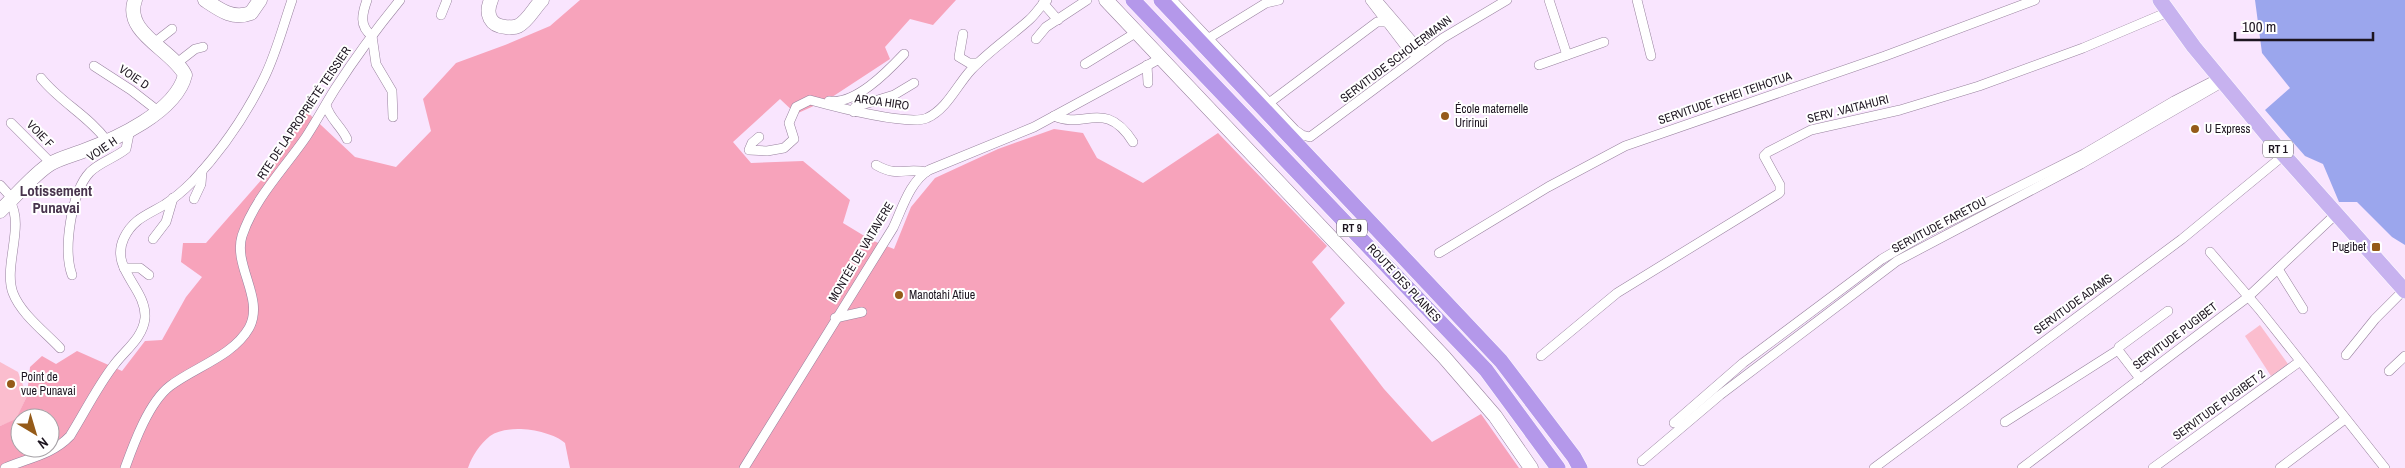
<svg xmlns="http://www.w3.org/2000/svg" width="2405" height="468" font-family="'Archivo Narrow',sans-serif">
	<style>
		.green { fill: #fbbdce }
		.forest { fill: #f7a3bb; fill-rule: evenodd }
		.water { fill: #9ba6ed }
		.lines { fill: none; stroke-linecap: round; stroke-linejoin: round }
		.minor-casing { stroke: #98829e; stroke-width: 10 }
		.secondary-casing { stroke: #98829e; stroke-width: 15 }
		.primary-casing { stroke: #fff; stroke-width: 16 }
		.trunk-casing { stroke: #fff; stroke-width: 16 }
		.minor { stroke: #fff; stroke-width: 9 }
		.secondary { stroke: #fff; stroke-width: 14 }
		.primary { stroke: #c7b2ef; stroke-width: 15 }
		.trunk { stroke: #b498ea; stroke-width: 15 }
		.poi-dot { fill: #955b19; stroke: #fff; stroke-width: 2 }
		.labels { text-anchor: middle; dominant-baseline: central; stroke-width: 4; stroke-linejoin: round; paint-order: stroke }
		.shield { fill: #fff; stroke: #615b63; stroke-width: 1 }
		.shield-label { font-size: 11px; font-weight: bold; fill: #1d1520 }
		.street-label { font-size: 12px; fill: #1d1520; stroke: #fff }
		.poi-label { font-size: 12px; fill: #1d1520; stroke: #fff; text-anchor: start }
		.quarter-label { font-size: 15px; font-weight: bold; fill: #47334c; stroke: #fff }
	</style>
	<rect width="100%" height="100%" fill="#f9e5fe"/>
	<g class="green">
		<path d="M2260 325 2288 364 2271 376 2245 336Z"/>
		<path d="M0 362 18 372 27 396 16 420 0 426Z"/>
	</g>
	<path class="forest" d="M580 0H956L933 25 910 19 885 47 890 59 829 99 796 114 780 99 733 142 751 163 803 161 850 200 843 223 871 240 894 249 911 207 935 178 998 149 1054 129 1083 133 1097 158 1143 183 1218 133 1327 246 1312 262 1345 303 1330 319 1384 389 1432 442 1481 414 1519 468H570L565 443C550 430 508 423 490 436 480 444 472 456 468 468H0V426L16 419 27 396 30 367 42 356 56 364 77 351 122 371 145 341 162 340 186 297 202 277 181 262 183 243H206L270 170 305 110 355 157 396 167 431 131 423 99 456 63 505 45 550 26ZM20 418H50V448H20Z"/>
	<path class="water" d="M2255 0H2405V245L2392 237 2357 202H2339L2323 164 2305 156 2265 110 2290 88 2262 53Z"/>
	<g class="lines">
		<defs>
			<g id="minor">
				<path d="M367 0C362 14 359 26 372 36L376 64 392 91 393 117"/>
				<path d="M1172 0 1295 130 1302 135 1310 137 1443 38 1507 0"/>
				<path d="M1370 0 1406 47 1417 56"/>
				<path d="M1377 0 1414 43 1424 51"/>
				<path d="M1549 0 1567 55"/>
				<path d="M1637 0 1651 56"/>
				<path d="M1043 3 1058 20"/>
				<path d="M441 15 447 0"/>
				<path d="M963 34 959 57 969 63H978"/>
				<path d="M1209 38 1266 3 1279 0"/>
				<path d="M1036 39 1046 27 1087 0"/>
				<path d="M154 43 172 29"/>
				<path d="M177 63 195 49 203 47"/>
				<path d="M1085 64 1137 32"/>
				<path d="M1147 65 1148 83"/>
				<path d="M1539 65 1604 42"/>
				<path d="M94 66 131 90 158 111"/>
				<path d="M41 78C60 102 89 116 107 141"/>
				<path d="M829 101C855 105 887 72 904 54"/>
				<path d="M1269 103 1377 22H1386"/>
				<path d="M326 105C329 118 342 127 347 139"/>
				<path d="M854 112 855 107 894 95 914 83"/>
				<path d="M1054 116C1084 130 1105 98 1133 142"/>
				<path d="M11 123 51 163"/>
				<path d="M759 137 752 143 749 150 767 151 784 148 794 139 789 123 796 107 810 100C832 106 908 126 927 118 947 109 957 85 971 70 989 51 1010 37 1029 20 1036 14 1040 6 1047 0"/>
				<path d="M876 165C899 178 904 167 926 172"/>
				<path d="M0 185 13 199"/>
				<path d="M194 199 201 184 202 171"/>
				<path d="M10 202C25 225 3 267 13 293 21 314 45 332 60 348"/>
				<path d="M153 239 166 222 173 198"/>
				<path d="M2210 252 2259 309 2385 468"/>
				<path d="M1439 253 1548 187 1625 146 1885 56 2035 0"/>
				<path d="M124 268H140L149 275"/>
				<path d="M2278 269 2303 309"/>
				<path d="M72 275C63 250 71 192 90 172 100 162 115 158 126 149L130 129"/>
				<path d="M835 318 862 312"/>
				<path d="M2346 355 2375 319 2404 290"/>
				<path d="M1541 356 1617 293 1778 194 1780 192V185L1764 156 1768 152 1811 130 1900 110 1979 86 2083 48 2168 12"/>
				<path d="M2389 371 2405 356"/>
				<path d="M2139 380 2138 376 2118 350 2119 347 2168 311"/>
				<path d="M2005 422 2118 350"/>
				<path d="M1674 423 1743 363 1882 259 1930 231 2084 154 2174 101 2219 78"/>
				<path d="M1642 461 1720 395 1897 261 2081 164 2223 82"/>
				<path d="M5 468C28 458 52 455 70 436 85 412 97 387 114 365 125 350 143 338 145 318 147 288 109 269 124 238 133 219 147 215 164 205 175 198 184 190 193 181 221 151 246 115 264 78 276 54 283 26 292 0"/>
				<path d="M125 468C134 443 149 402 170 386 195 367 233 356 249 328 265 299 233 266 242 236 254 199 284 169 306 137 316 122 325 105 335 89 355 58 377 28 400 0"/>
				<path d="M744 468 893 228C902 209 910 181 929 170L1034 127 1161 58"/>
				<path d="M1874 468 2182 239 2284 155"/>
				<path d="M2022 468 2248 297 2336 214"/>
				<path d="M2153 468 2299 362"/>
				<path d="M2280 468 2345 419"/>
			</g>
			<g id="secondary">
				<path d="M205 0C220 10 233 20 251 13L260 0"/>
				<path d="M491 0C485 14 490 26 506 27 511 27 514 28 518 26 528 21 534 8 542 0"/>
				<path d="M1106 0 1444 357 1495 416 1531 468"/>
				<path d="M0 211C14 198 35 173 50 164 60 158 73 155 83 151 116 139 176 112 185 75 173 50 123 33 135 0"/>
			</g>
			<path id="primary" d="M2160 0 2194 47 2282 153 2405 291"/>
			<g id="trunk">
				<path d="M1133 0 1486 370 1558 468"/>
				<path d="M1161 0 1501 361 1574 457 1580 468"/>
			</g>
		</defs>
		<use href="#minor" class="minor-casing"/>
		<use href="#secondary" class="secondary-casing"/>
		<use href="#primary" class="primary-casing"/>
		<use href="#trunk" class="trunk-casing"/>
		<use href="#minor" class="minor"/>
		<use href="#secondary" class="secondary"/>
		<use href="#primary" class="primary"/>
		<use href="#trunk" class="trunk"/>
	</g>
	<g class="poi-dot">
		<circle cx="1445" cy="116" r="5"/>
		<circle cx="2195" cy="129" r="5"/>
		<rect x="2371" y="242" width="10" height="10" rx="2.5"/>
		<circle cx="899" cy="295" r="5"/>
		<circle cx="11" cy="384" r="5"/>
	</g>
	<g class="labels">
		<g class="shield">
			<rect x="2263" y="140.5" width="30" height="17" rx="4"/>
			<rect x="1337" y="219.5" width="30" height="17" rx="4"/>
		</g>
		<g class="shield-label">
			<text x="2278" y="149">RT 1</text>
			<text x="1352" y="228">RT 9</text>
		</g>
		<g class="street-label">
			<text transform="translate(1396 59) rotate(-37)">SERVITUDE SCHOLERMANN</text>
			<text transform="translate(134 77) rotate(34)">VOIE D</text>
			<text transform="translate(1725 98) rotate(-19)">SERVITUDE TEHEI TEIHOTUA</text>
			<text transform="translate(882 102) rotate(8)">AROA HIRO</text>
			<text transform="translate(1848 109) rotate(-14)">SERV .VAITAHURI</text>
			<text transform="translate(304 113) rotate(-56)">RTE DE LA PROPRIÉTÉ TEISSIER</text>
			<text transform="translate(40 134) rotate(46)">VOIE F</text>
			<text transform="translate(102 149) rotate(-34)">VOIE H</text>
			<text transform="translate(1939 225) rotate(-28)">SERVITUDE FARETOU</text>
			<text transform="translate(861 252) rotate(-59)">MONTÉE DE VAITAVERE</text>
			<text transform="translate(1404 283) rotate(47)">ROUTE DES PLAINES</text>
			<text transform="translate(2073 304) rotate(-36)">SERVITUDE ADAMS</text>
			<text transform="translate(2175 336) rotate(-37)">SERVITUDE PUGIBET</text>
			<text transform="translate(2219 405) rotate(-36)">SERVITUDE PUGIBET 2</text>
		</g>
		<g class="poi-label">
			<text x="1455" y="109">École maternelle<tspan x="1455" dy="14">Uririnui</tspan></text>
			<text x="2205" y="129">U Express</text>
			<text x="2366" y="247" text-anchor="end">Pugibet</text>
			<text x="909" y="295">Manotahi Atiue</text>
			<text x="21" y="377">Point de<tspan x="21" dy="14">vue Punavai</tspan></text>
		</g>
		<g class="quarter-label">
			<text x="56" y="190">Lotissement<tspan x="56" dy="17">Punavai</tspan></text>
		</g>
	</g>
	<g transform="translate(35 433) rotate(142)"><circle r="24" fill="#ffffff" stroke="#a5a1a6"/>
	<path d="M0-4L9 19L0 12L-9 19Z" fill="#955b19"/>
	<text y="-8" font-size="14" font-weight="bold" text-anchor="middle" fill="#1d1520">N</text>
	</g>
	<path d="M2235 32v8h138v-8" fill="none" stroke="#1d1520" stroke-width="2.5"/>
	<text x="2242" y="32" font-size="15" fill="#1d1520" stroke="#ffffff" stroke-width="4" paint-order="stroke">100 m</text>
</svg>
